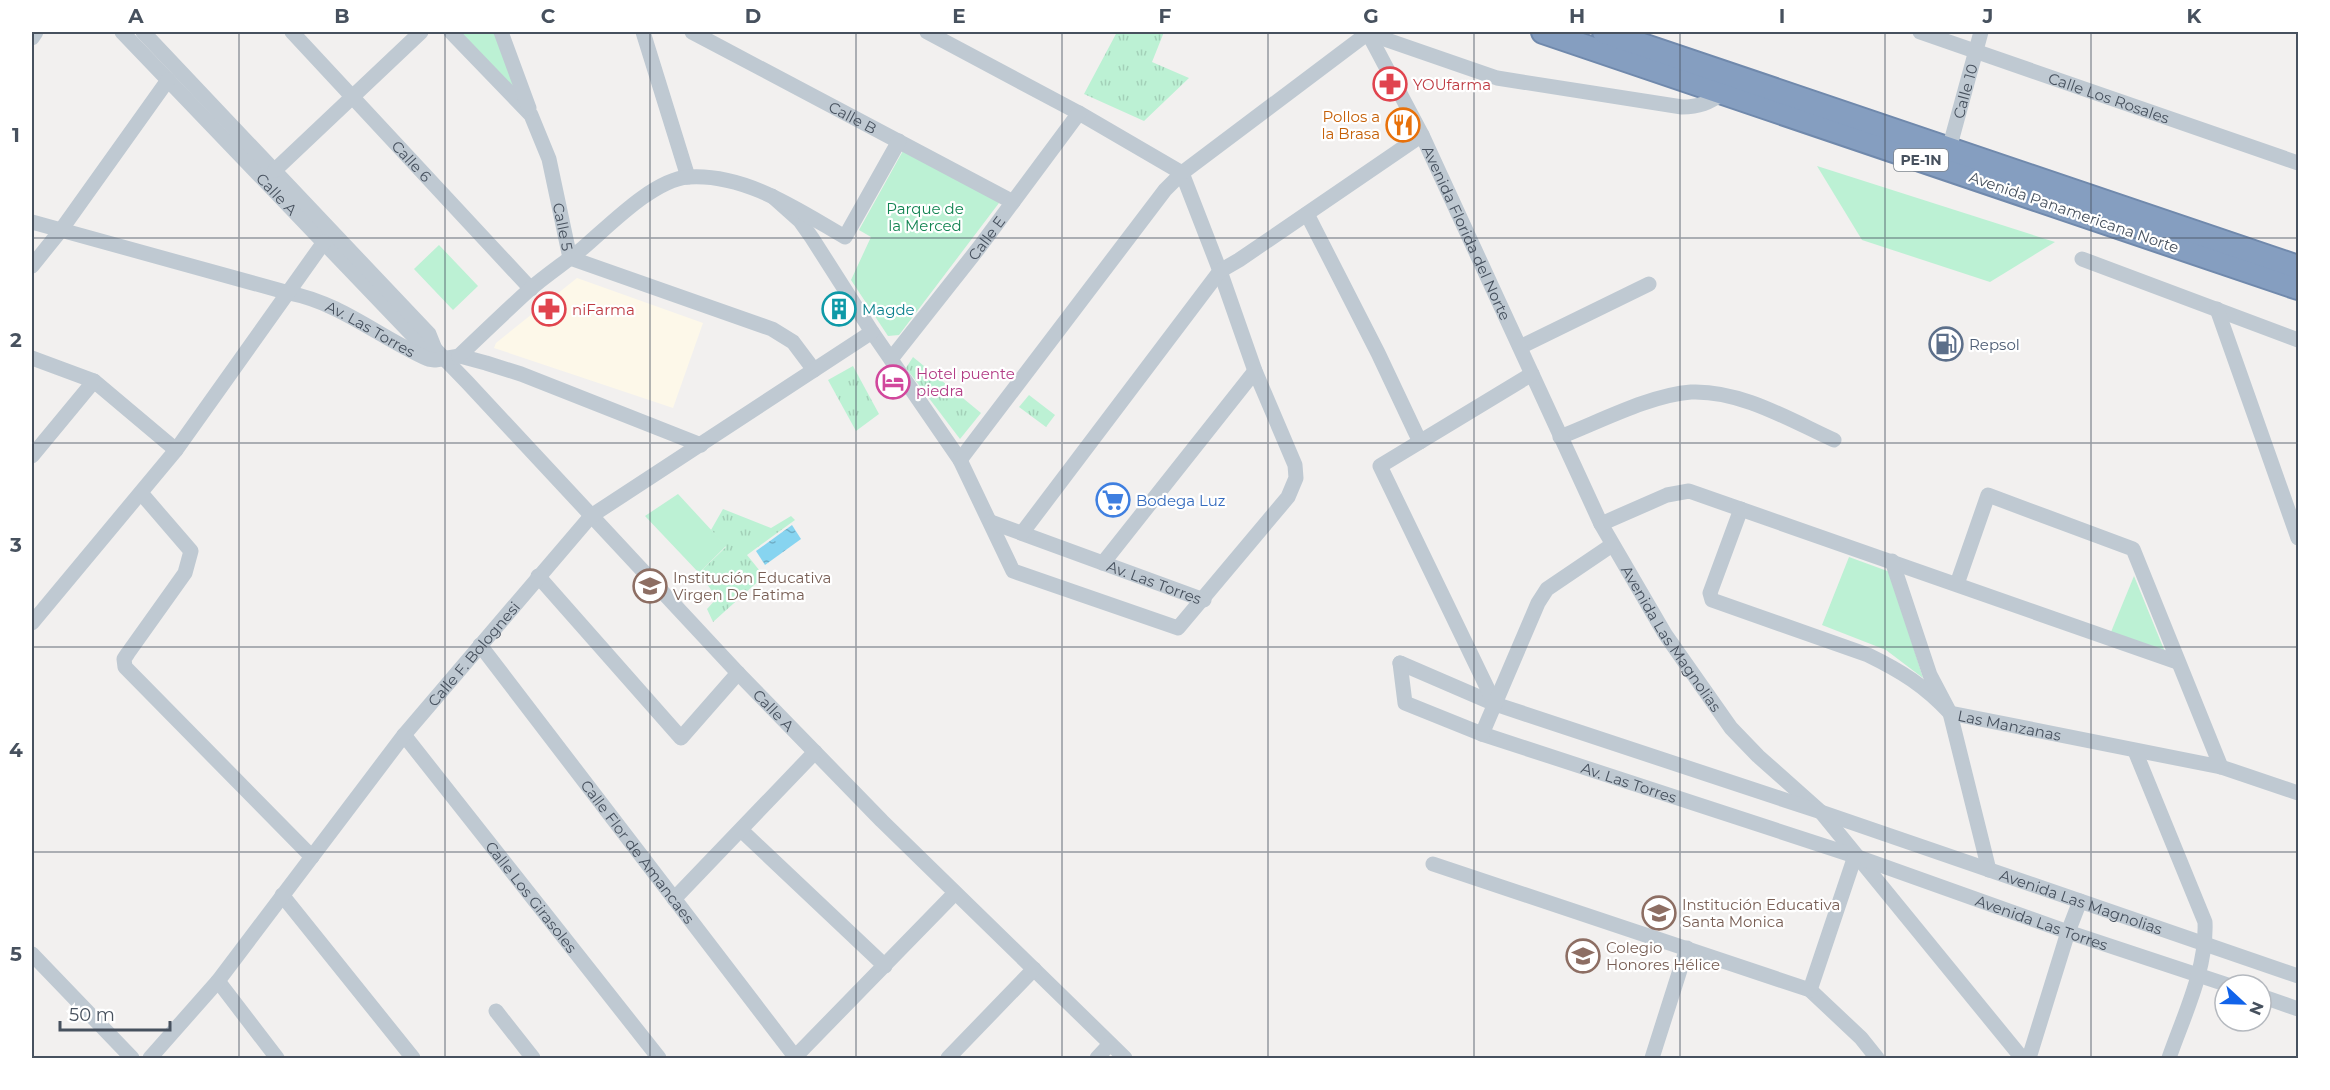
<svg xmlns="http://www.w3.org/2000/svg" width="2330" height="1090" font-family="Montserrat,sans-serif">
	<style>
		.commercial { fill: #fdf8e9 }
		.grass { fill: url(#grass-tufts) }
		.park { fill: #bcf1d4 }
		.water { fill: url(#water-ripples) }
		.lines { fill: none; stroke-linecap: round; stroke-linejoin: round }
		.highway-casing { stroke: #7089ac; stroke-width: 26 }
		.minor { stroke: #bfc9d2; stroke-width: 15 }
		.highway { stroke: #859ec0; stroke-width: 22 }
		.grid { fill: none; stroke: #47515e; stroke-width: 1.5; stroke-opacity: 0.55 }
		.labels { text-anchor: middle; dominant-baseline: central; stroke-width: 4.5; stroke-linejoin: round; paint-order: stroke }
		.shield { fill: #fff; stroke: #7e858e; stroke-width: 1.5 }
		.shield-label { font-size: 14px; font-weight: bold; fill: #47515e }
		.health-label { font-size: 15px; fill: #be3a42; stroke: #fff; text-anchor: start }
		.street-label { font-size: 15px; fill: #47515e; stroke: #fff }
		.food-label { font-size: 15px; fill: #c56008; stroke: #fff; text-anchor: end }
		.park-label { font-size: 15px; fill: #138452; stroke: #fff }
		.culture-label { font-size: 15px; fill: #0d838f; stroke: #fff; text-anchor: start }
		.service-label { font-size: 15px; fill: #4e5e75; stroke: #fff; text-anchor: start }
		.hotel-label { font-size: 15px; fill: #b23c85; stroke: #fff; text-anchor: start }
		.shop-label { font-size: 15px; fill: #366cbe; stroke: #fff; text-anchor: start }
		.education-label { font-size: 15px; fill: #785e54; stroke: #fff; text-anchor: start }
		.neatline { fill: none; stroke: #47515e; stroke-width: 2 }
		.grid-label { font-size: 20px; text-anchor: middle; font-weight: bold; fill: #47515e }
	</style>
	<defs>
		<pattern id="grass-tufts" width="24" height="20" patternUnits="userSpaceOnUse" patternTransform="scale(1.5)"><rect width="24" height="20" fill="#bcf1d4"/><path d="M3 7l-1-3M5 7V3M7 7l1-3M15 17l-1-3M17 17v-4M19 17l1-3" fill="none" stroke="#a3d0b8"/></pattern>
		<pattern id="water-ripples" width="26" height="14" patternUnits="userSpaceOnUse" patternTransform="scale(1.5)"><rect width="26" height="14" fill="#87d4f0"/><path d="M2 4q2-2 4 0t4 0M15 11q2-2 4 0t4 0" fill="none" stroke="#70aec6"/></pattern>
	</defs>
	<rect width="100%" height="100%" fill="#f2f0ef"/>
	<path class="commercial" d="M577 278 703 323 673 408 494 348 496 343Z"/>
	<g class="grass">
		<path d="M1117 32H1164L1152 62 1189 78 1144 121 1084 94Z"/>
		<path d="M913 357 981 413 960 439 906 368Z"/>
		<path d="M853 366 879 414 856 431 828 380Z"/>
		<path d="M1029 395 1055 415 1046 427 1019 407Z"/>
		<path d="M723 509 771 528 791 516 795 520 747 555 764 576 713 622 707 609 717 598 699 573 726 547 711 530Z"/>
	</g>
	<g class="park">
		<path d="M460 32H496L518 84 509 89Z"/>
		<path d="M904 149 1002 199 899 335 888 336 851 280 871 237 859 230Z"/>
		<path d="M1817 166 2055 242 1990 282 1862 240Z"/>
		<path d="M439 245 478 286 453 310 414 269Z"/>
		<path d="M678 494 726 546 699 573 645 516Z"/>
		<path d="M1849 557 1890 572 1923 678 1886 650 1822 625Z"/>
		<path d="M2134 576 2165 652 2111 632Z"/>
	</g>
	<path class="water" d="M792 525 801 539 765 565 756 551Z"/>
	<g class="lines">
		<defs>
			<g id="highway">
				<path d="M1543 32 2298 288"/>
				<path d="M1604 32 2298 267"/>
			</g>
		</defs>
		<use href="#highway" class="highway-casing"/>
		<g class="minor">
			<path id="s1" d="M122 32 420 343 435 349 467 382 738 673 882 821 1125 1058"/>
			<path d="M143 32 429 334 435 349"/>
			<path id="s2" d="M292 32 531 289"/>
			<path id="s3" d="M451 32 531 115 549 159 570 258 772 329 793 342 814 370"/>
			<path d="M501 32 529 108"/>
			<path d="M643 32 688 177"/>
			<path id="s4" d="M692 32 1013 202"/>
			<path d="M1364 32 1497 78 1682 107C1699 107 1709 103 1723 93"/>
			<path id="s5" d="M1920 32 2298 163"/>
			<path d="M32 38 36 32"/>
			<path id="s6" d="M1949 149 1981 32"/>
			<path d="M275 170 421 32"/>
			<path d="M772 196 800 221 812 238 872 332 960 460 1013 571 1178 628 1288 497 1296 478 1295 465 1255 371 1220 271 1182 173 1079 113 927 32"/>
			<path d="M1307 214 1378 353 1420 442"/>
			<path id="s7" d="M32 222 289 293C341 303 380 338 428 359L435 360 460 356 486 363 521 374 701 445"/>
			<path d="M2082 259 2298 340"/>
			<path d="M32 266 61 230 168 80"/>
			<path d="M2217 309 2298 538"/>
			<path d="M1520 347 1649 284"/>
			<path d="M459 356C482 334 505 312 529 290 546 275 566 262 583 248 610 225 653 180 688 177 745 173 798 210 845 237L899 141"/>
			<path d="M32 358 94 381 176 450"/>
			<path id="s8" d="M891 359 978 249 1079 113"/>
			<path d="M1560 437C1599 422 1650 395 1691 392 1741 390 1790 420 1834 440"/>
			<path d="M32 456 94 381"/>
			<path id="s9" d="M960 460 1165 190 1182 173 1368 33 1422 135 1601 524 1665 634 1731 728 1758 756 1821 812 2022 1058"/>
			<path d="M141 493 191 551 185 573 128 653 124 659 125 667 312 857"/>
			<path id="s10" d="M1741 509 1710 593 1712 600 1868 655C1901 671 1925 686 1950 713L2221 767 2298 793"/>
			<path id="s11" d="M991 522 1204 600"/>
			<path d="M1601 524 1667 495 1689 491 2177 662"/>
			<path d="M1022 533 1220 271 1239 260 1422 135"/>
			<path d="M1892 561 1930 675 1950 713 1989 870"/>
			<path d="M1103 563 1255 371"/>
			<path d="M538 576 681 738 738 673"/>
			<path d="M1957 584 1988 495 2133 549 2221 767"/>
			<path d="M32 623 176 450 324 242"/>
			<path id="s12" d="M480 645 796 1058"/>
			<path id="s13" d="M1400 663 1495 704 1821 812 2298 976"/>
			<path id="s14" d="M1400 663 1405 703 1482 734 1855 856 2068 932 2228 985"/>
			<path d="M1495 704 1380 466 1532 374"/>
			<path d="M1482 734 1538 603 1547 589 1612 545"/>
			<path id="s15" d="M404 735 659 1058"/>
			<path d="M2135 751 2205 922C2207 969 2184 1015 2169 1058"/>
			<path d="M741 830 885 966"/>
			<path d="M1433 864 1810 990 1861 1038 1877 1058"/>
			<path d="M282 895 413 1058"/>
			<path d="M674 899 815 752"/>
			<path d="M32 954 132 1058"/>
			<path d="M218 981 277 1058"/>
			<path d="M1810 990 1855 856"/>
			<path d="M2261 996 2298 1009"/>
			<path d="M496 1011 533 1058"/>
			<path id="s16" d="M150 1058 218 981 404 735 591 516 872 332"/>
			<path d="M794 1058 955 893"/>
			<path d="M948 1058 1034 969"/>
			<path d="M1097 1058 1110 1044"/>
			<path d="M1652 1058 1687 948"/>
			<path d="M2029 1058 2068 932 2080 901"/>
		</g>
		<use href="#highway" class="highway"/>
	</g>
	<path class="grid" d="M239 32V1058M445 32V1058M650 32V1058M856 32V1058M1062 32V1058M1268 32V1058M1474 32V1058M1680 32V1058M1885 32V1058M2091 32V1058M32 238H2298M32 443H2298M32 647H2298M32 852H2298"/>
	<defs>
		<symbol id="pharmacy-ring" viewBox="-11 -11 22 22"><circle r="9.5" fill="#fff" stroke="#e0444e" stroke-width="1.5"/><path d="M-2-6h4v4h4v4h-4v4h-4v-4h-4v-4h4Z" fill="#e0444e"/></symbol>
		<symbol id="restaurant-ring" viewBox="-11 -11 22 22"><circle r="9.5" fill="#fff" stroke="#e8710a" stroke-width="1.5"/><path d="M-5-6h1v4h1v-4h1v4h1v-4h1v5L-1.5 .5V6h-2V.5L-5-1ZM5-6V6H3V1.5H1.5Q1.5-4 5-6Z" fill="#e8710a"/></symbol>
		<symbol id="building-ring" viewBox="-11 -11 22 22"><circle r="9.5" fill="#fff" stroke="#0f9aa8" stroke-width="1.5"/><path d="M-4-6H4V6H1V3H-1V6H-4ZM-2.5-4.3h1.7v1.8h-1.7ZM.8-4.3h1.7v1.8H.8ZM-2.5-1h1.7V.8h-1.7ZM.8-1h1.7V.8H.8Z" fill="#0f9aa8"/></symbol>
		<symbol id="fuel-ring" viewBox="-11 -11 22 22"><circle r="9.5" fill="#fff" stroke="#5c6f8a" stroke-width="1.5"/><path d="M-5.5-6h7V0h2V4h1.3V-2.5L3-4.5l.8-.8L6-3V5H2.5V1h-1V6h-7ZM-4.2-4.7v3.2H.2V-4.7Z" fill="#5c6f8a"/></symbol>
		<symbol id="hotel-ring" viewBox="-11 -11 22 22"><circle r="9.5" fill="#fff" stroke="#d1479c" stroke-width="1.5"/><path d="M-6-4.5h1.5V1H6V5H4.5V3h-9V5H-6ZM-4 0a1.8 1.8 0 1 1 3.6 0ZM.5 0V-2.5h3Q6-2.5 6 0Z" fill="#d1479c"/></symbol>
		<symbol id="supermarket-ring" viewBox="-11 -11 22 22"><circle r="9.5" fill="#fff" stroke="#3f7fe0" stroke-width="1.5"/><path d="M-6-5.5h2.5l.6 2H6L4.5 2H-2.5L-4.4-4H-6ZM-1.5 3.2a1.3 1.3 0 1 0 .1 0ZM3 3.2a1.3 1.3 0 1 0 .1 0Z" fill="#3f7fe0"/></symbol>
		<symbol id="school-ring" viewBox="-11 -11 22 22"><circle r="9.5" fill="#fff" stroke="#8d6e63" stroke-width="1.5"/><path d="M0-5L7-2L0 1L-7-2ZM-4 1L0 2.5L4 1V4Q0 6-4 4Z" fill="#8d6e63"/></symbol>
	</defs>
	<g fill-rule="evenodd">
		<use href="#pharmacy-ring" x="1371" y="65" width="38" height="38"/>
		<use href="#restaurant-ring" x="1384" y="106" width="38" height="38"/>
		<use href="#pharmacy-ring" x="530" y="290" width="38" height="38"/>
		<use href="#building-ring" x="820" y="290" width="38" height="38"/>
		<use href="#fuel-ring" x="1927" y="325" width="38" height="38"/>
		<use href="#hotel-ring" x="874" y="363" width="38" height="38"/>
		<use href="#supermarket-ring" x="1094" y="481" width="38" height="38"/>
		<use href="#school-ring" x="631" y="567" width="38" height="38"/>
		<use href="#school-ring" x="1640" y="894" width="38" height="38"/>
		<use href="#school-ring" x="1564" y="937" width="38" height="38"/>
	</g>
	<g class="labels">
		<rect class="shield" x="1894" y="149" width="54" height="22" rx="4.5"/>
		<g class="shield-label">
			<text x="1921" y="160">PE-1N</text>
		</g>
		<g class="health-label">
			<text x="1413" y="84">YOUfarma</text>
			<text x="572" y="309">niFarma</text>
		</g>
		<g class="street-label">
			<text stroke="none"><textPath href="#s6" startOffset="60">Calle 10</textPath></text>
			<text stroke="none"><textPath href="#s5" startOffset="200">Calle Los Rosales</textPath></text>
			<text stroke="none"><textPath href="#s4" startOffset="182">Calle B</textPath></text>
			<text stroke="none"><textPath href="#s2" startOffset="176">Calle 6</textPath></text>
			<text stroke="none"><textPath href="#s1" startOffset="224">Calle A</textPath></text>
			<text transform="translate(2074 212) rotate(19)">Avenida Panamericana Norte</text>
			<text stroke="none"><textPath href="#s3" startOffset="232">Calle 5</textPath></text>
			<text stroke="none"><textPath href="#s9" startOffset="819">Avenida Florida del Norte</textPath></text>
			<text stroke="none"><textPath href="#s8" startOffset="154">Calle E</textPath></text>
			<text stroke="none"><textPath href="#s7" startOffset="356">Av. Las Torres</textPath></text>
			<text stroke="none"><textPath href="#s11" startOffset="174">Av. Las Torres</textPath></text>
			<text stroke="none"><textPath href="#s9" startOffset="1274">Avenida Las Magnolias</textPath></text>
			<text stroke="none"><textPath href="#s16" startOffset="518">Calle F. Bolognesi</textPath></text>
			<text stroke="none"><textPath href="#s1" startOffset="942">Calle A</textPath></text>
			<text stroke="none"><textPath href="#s10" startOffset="424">Las Manzanas</textPath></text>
			<text stroke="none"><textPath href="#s14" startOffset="278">Av. Las Torres</textPath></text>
			<text stroke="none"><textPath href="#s12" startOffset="260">Calle Flor de Amancaes</textPath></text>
			<text stroke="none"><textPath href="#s15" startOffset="206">Calle Los Girasoles</textPath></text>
			<text stroke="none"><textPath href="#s13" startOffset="722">Avenida Las Magnolias</textPath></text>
			<text stroke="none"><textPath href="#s14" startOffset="714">Avenida Las Torres</textPath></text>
		</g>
		<g class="food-label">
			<text x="1380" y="116">Pollos a<tspan x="1380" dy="17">la Brasa</tspan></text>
		</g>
		<g class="park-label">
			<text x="925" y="208">Parque de<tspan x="925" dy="17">la Merced</tspan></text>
		</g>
		<g class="culture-label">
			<text x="862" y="309">Magde</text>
		</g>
		<g class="service-label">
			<text x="1969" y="344">Repsol</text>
		</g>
		<g class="hotel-label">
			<text x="916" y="373">Hotel puente<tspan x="916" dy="17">piedra</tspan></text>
		</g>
		<g class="shop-label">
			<text x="1136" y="500">Bodega Luz</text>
		</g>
		<g class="education-label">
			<text x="673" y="577">Institución Educativa<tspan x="673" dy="17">Virgen De Fatima</tspan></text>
			<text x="1682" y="904">Institución Educativa<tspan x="1682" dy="17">Santa Monica</tspan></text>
			<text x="1606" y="947">Colegio<tspan x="1606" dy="17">Honores Hélice</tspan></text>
		</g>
	</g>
	<rect width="2330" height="1090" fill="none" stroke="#ffffff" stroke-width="66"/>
	<g transform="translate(2243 1003) rotate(112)"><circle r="28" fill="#ffffff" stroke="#b5b9bf" stroke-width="1.5"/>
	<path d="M0-4.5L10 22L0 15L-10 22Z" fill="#1163ea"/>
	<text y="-9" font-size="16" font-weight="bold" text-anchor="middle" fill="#47515e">N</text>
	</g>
	<path d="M60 1021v9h110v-9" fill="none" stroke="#47515e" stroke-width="3"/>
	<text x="69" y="1021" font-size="18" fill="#47515e" stroke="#ffffff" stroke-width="4.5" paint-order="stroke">50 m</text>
	<rect x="33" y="33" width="2264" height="1024" class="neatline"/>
	<g class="grid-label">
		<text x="136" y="23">A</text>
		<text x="342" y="23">B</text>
		<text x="548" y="23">C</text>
		<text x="753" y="23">D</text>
		<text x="959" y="23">E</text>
		<text x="1165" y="23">F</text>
		<text x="1371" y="23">G</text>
		<text x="1577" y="23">H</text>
		<text x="1782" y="23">I</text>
		<text x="1988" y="23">J</text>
		<text x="2194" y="23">K</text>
		<text x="16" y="142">1</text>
		<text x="16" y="347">2</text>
		<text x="16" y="552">3</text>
		<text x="16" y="757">4</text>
		<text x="16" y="961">5</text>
	</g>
</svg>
